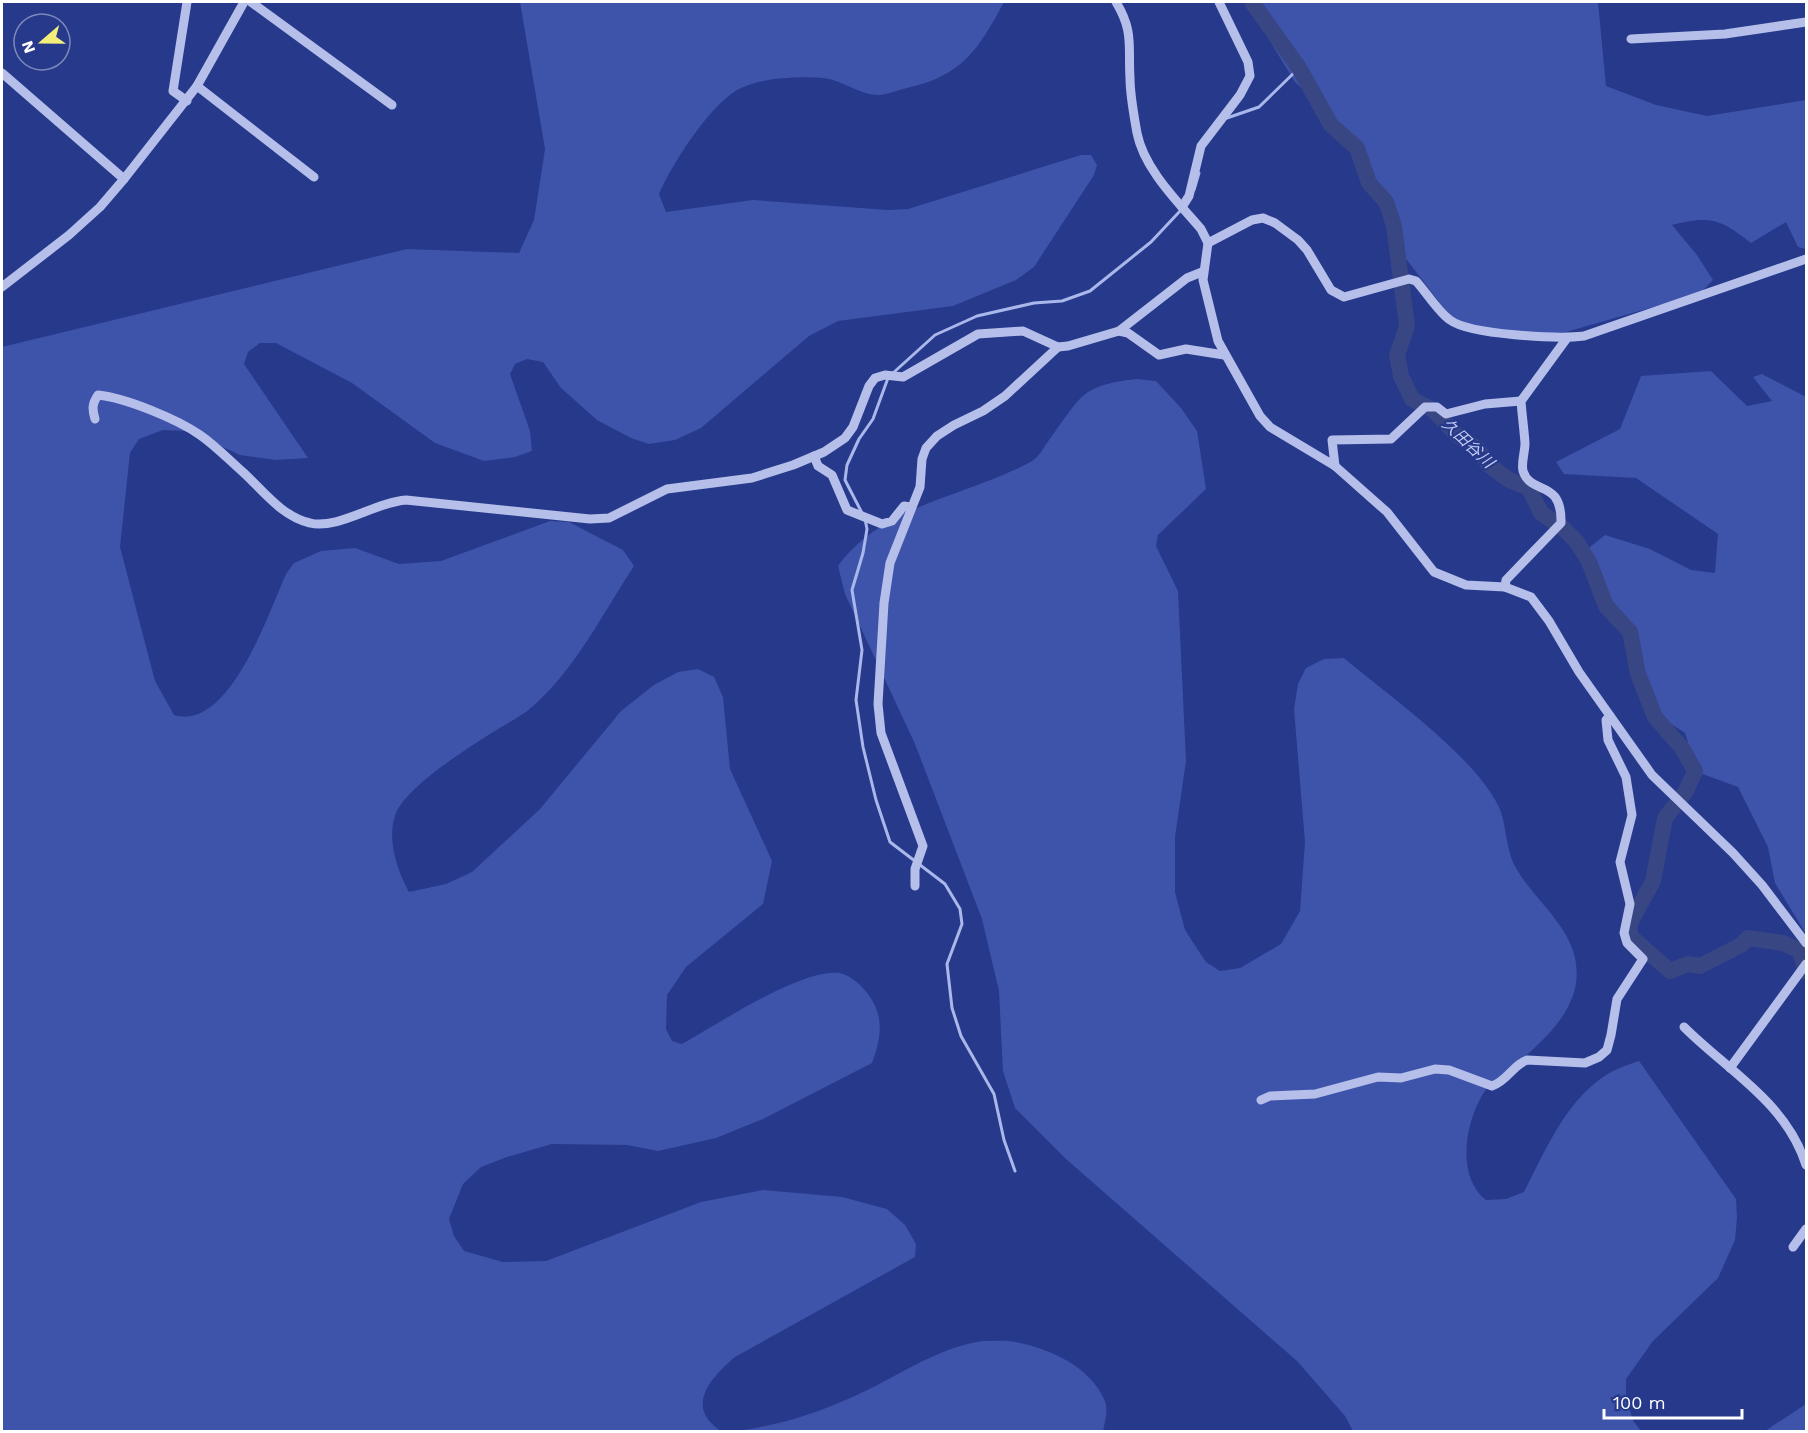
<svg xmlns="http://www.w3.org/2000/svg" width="1808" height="1433" font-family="'Work Sans','Noto Sans JP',sans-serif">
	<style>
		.green { fill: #3e53aa }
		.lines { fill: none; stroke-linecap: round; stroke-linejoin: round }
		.stream { stroke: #a9b7eb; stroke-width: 3 }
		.river { stroke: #394684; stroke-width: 16 }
		.minor { stroke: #b5bfea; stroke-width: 9 }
		.labels { text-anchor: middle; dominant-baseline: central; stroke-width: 4.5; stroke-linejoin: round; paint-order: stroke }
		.water-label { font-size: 16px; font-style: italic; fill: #c1cbf1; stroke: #26398b }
	</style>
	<rect width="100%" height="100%" fill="#26398b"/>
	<g class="green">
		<path d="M520 2H1004C979 49 962 76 907 88 898 90 889 94 880 95 862 96 842 80 823 78 798 76 757 77 734 92 707 110 672 164 659 194L666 212 753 200 888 210 908 209 1081 155H1091L1097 165 1094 175 1034 267 1016 280 953 306 838 321 809 336 701 428 675 440 649 444 631 438 597 420 561 388 543 362 527 359 515 364 510 374 530 431 532 451 515 457 484 461 435 443 352 383 276 343H260L248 352 244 364 308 458 276 460 240 455 188 431 163 430 139 439 130 453 120 547 155 681 174 715C229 732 268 614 286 574L294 563 321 551 355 548 399 564 441 561 550 521 569 522 623 550 634 566C603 613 575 670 532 707 522 716 509 722 498 729 471 746 408 785 396 813 386 838 397 870 409 892L446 884 472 872 540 809 621 711 654 685 678 672 698 669 714 677 723 697 730 769 772 861 763 904 686 967 667 995 666 1029 672 1041 682 1044C716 1025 802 968 839 973 851 975 862 986 868 994 885 1016 881 1039 872 1063L763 1119 716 1138 658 1151 627 1145 552 1144 507 1157 481 1167 463 1184 449 1219 454 1236 464 1251 503 1262 546 1261 701 1202 763 1190 842 1197 887 1209 905 1225 916 1244 915 1257 735 1357C720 1370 692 1395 707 1418 710 1423 716 1427 720 1431H2V347L407 249 519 253 534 220 545 149Z"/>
		<path d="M1246 2H1598L1606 86 1656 105 1707 116 1806 100V249L1798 247 1786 222 1751 243C1719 218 1710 216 1672 225L1697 255 1713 280 1699 294 1566 332 1531 336 1460 323 1446 311 1400 251 1394 234 1390 208 1371 179 1358 143 1338 128 1323 108 1295 82Z"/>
		<path d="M1711 371 1747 406 1772 401 1753 377 1762 374 1806 397V934L1775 883 1768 847 1738 787 1697 772 1685 733 1659 716 1646 688 1636 636 1598 596 1585 551 1605 535 1650 549 1691 570 1715 573 1718 534 1636 478 1564 474 1556 462 1620 429 1641 376Z"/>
		<path d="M1136 379 1156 381 1181 408 1197 431 1206 489 1158 535 1156 546 1178 591 1186 761 1175 837V892L1185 930 1206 962 1220 971 1240 968 1281 944 1300 911 1305 842 1294 709 1298 684 1306 668 1324 659 1344 658C1389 696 1472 754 1498 805 1507 823 1505 847 1515 866 1536 905 1583 932 1576 983 1571 1018 1537 1047 1511 1068 1504 1074 1492 1081 1487 1088 1465 1118 1455 1176 1486 1200L1506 1199 1524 1192C1546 1149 1568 1095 1613 1071 1621 1067 1630 1064 1639 1061L1736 1199 1737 1218 1735 1240 1718 1278 1653 1341 1626 1379V1400L1634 1422 1641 1431H1353L1345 1416 1297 1361 1066 1159 1015 1108 1003 1071 999 991 982 919 915 744 845 594 838 566C884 503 967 497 1032 461 1039 457 1044 447 1049 440 1082 396 1079 386 1136 379Z"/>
		<path d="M983 1341C994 1341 1006 1340 1016 1342 1050 1349 1089 1366 1104 1399 1109 1408 1105 1422 1103 1431H738C778 1425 812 1415 848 1399 893 1380 934 1348 983 1341Z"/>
		<path d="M1806 1404V1431H1765Z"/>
	</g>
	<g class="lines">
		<g class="stream">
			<path d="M1227 118 1259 107 1299 68"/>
			<path d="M1194 190 1199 173"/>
			<path d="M893 373 935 335 977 316 1034 303 1062 301 1090 291 1151 242 1181 210"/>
			<path d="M862 513 845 480 847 465 859 439 873 419 888 378"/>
			<path d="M865 519 867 529 863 553 852 590 862 650 856 700 863 747 876 800 890 842 945 884 960 909 962 924 947 964 952 1008 961 1036 994 1094 1004 1140 1015 1171"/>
		</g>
		<path class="river" d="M1252 2 1299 68 1331 125 1357 148 1369 183 1386 202 1394 226 1407 326 1397 355 1401 376 1412 399 1433 410 1457 435 1477 448 1489 465 1509 480 1529 488 1541 513 1562 527 1577 542 1589 562 1606 606 1630 632 1638 674 1655 717 1682 748 1695 771 1686 791 1665 818 1653 881 1629 925 1631 937 1670 971 1688 964 1700 966 1741 945 1748 938 1783 943 1800 951 1806 972"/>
		<g class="minor">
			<path d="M251 2 392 105"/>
			<path d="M1116 2C1134 32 1128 45 1130 78 1130 95 1134 116 1137 133 1144 169 1178 202 1201 229L1208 243 1203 280 1218 341 1260 416 1270 427 1335 466 1387 512 1434 572 1466 585 1505 587 1531 597 1549 621 1579 672 1652 775 1733 853 1762 885 1806 943"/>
			<path d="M1631 39 1725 34 1806 22"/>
			<path d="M2 73 124 179"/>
			<path d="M197 86 314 177"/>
			<path d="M187 101 173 91 187 2"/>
			<path d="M1182 207 1189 196 1201 146 1240 95 1250 76 1248 62 1219 2"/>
			<path d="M1208 243 1252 220 1263 218 1275 223 1298 240 1307 250 1331 290 1344 297 1409 279 1416 281C1426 292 1439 313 1450 320 1470 335 1558 339 1584 336L1806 259"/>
			<path d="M2 287 69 235 100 207 124 179 197 86 244 2"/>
			<path d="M1119 331 1128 333 1159 355 1186 349 1224 355"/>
			<path d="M95 419C92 409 92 404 98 395 126 398 177 419 200 435 216 446 230 461 245 474 264 492 283 517 310 523 337 530 376 502 406 500L590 519 609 518 667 489 752 478 793 465 824 452 845 438 853 427 869 386 875 378 885 375 903 377 978 334 1023 331 1058 347 1068 346 1119 331 1187 278 1202 272"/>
			<path d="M814 456 818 466 832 475 847 510 882 524 892 521 904 506 910 507"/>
			<path d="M1335 466 1332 440 1391 439 1425 407H1437L1446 414 1485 404 1521 401"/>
			<path d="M1505 587 1506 580 1561 523C1562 478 1531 496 1523 471 1521 463 1525 452 1525 443 1524 429 1522 415 1521 401L1567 338"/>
			<path d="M915 886V869L923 846 881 733 878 704 884 603 890 563 920 487 922 459 926 448 937 436 954 425 983 411 1005 396 1058 347"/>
			<path d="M1684 1027C1728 1071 1786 1102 1806 1165"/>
			<path d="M1730 1068 1806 964"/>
			<path d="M1261 1100 1270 1096 1315 1094 1378 1077 1401 1078 1435 1069 1449 1070 1492 1086C1507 1081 1513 1065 1527 1060L1585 1063 1599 1057 1607 1050 1611 1035 1617 999 1643 959 1627 943 1624 933 1630 904 1620 862 1632 815 1626 777 1608 740 1606 720 1610 716"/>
			<path d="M1793 1247 1806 1229"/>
		</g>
	</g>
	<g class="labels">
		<g class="water-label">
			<text transform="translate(1468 443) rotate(43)">久田谷川</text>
		</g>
	</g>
	<rect width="1808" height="1433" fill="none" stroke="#ffffff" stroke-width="6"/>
	<g transform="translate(42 42) rotate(250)"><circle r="28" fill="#26398b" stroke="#7d88b9" stroke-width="1.5"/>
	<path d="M0-4.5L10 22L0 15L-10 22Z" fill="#f3ee7a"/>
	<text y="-9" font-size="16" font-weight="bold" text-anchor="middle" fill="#ffffff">N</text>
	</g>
	<path d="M1604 1409v9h138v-9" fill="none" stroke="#ffffff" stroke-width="3"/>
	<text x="1613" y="1409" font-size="18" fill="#ffffff" stroke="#26398b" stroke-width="4.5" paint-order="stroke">100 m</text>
</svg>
